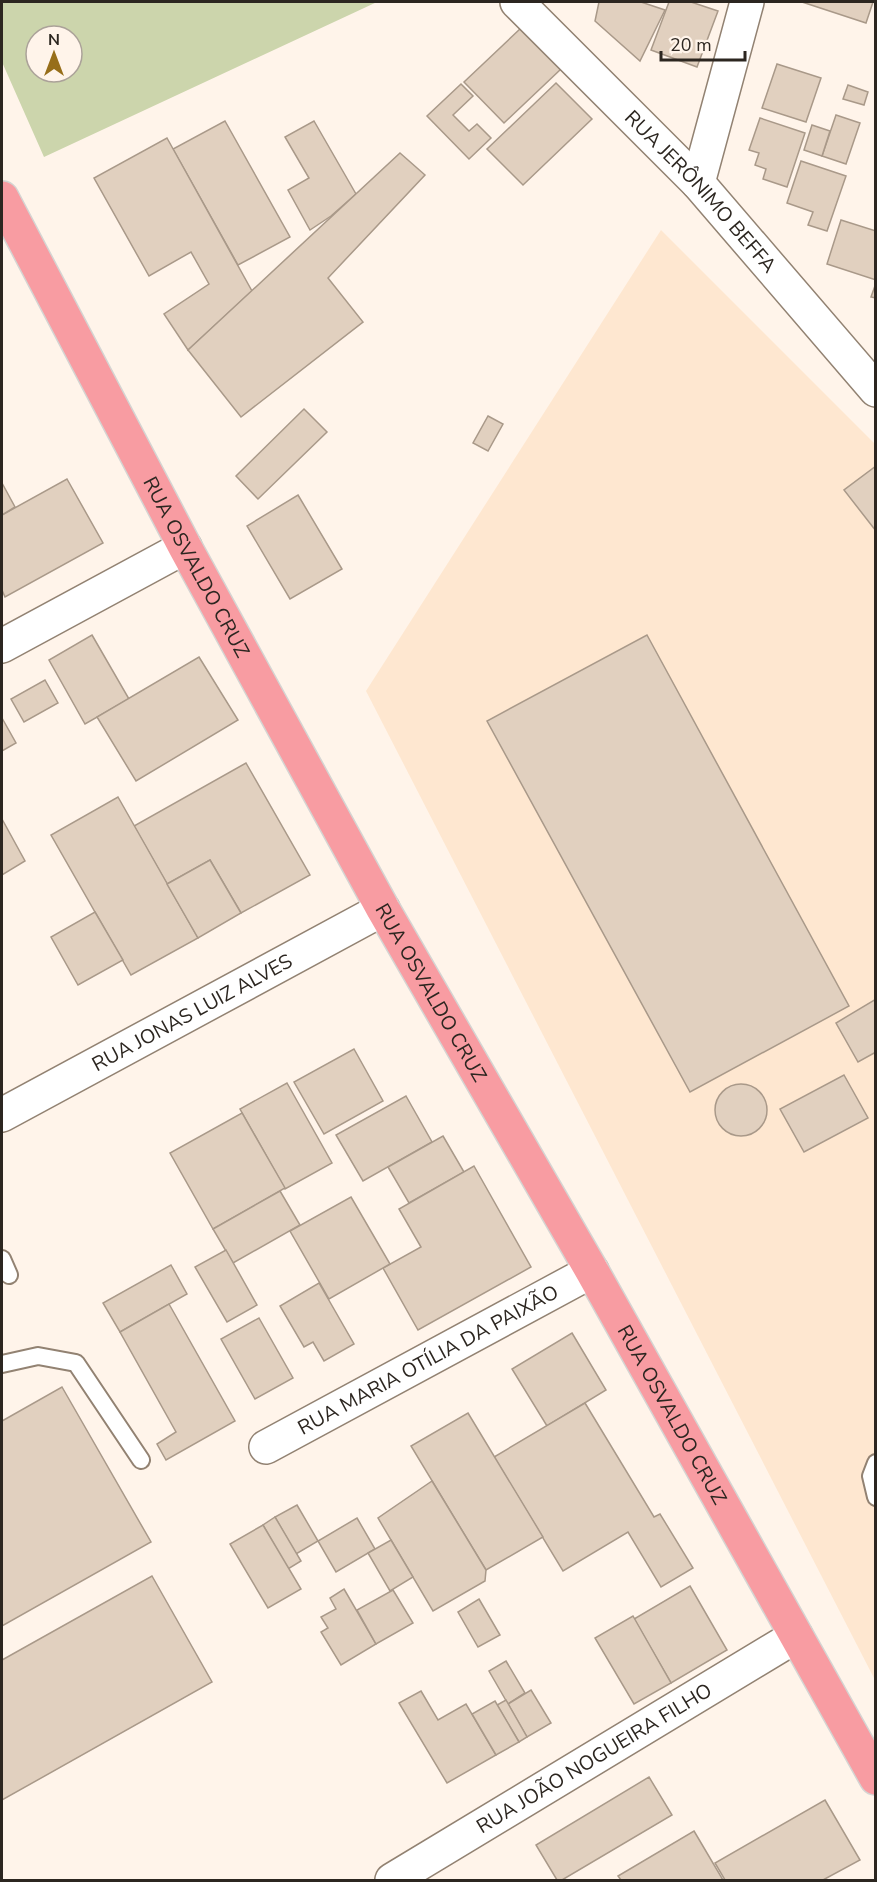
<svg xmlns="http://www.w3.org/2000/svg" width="877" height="1882" font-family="'Nunito Sans',sans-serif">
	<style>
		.built { fill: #fee7d0 }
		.green { fill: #ccd5ac; fill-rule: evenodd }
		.building { fill: #e1d0bf; stroke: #a99989; stroke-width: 1.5 }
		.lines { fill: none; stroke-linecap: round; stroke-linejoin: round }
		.service-casing { stroke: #928272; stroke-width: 20 }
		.minor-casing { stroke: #928272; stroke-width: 36 }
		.trunk-casing { stroke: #d5d4d2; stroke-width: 36 }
		.service { stroke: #fff; stroke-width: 16 }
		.minor { stroke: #fff; stroke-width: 33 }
		.trunk { stroke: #f89ca2; stroke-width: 33 }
		.labels { text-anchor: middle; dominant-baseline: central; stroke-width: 6; stroke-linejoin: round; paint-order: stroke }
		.street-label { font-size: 20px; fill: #2c2620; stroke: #fff4ea }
	</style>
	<rect width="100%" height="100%" fill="#fff4ea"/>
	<path class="built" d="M661 230 875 444V1680L366 691Z"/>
	<path class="green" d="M2 2H377L44 157 2 62ZM36 36H72V72H36Z"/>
	<g class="building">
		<path d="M599 2H641L665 10 640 61 595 21Z"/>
		<path d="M669 2H691L718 11 697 67 651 50Z"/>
		<path d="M802 2H873L866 23Z"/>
		<path d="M521 28 561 69 504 123 464 82Z"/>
		<path d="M777 64 821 78 806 122 762 108Z"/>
		<path d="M556 83 592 119 523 185 487 149Z"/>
		<path d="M461 84 473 96 453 115 469 131 477 124 491 138 469 159 427 116Z"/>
		<path d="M848 85 868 92 864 105 843 99Z"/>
		<path d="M836 115 860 123 846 164 822 156Z"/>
		<path d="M760 118 805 133 787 187 763 179 766 169 755 165 759 153 749 150Z"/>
		<path d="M225 121 290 237 238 265 173 149Z"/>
		<path d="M314 121 356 194 331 216 310 230 288 190 309 178 285 137Z"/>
		<path d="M812 125 830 131 822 156 804 150Z"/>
		<path d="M167 138 252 291 188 350 164 314 209 284 191 252 149 276 94 178Z"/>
		<path d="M400 153 425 175 328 278 363 322 241 417 188 350Z"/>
		<path d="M801 161 846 176 827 231 808 225 813 212 787 203Z"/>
		<path d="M841 220 876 231V280L827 264Z"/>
		<path d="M876 283V298L871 297Z"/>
		<path d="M304 409 327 432 258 499 236 476Z"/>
		<path d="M488 416 503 424 488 451 473 443Z"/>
		<path d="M876 466V531L844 490Z"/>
		<path d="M67 479 103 543 5 597 2 590V515Z"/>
		<path d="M2 483 15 507 2 515Z"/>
		<path d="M298 495 342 569 290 599 247 526Z"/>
		<path d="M92 635 129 699 85 724 49 660Z"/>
		<path d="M647 635 849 1006 690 1092 487 721Z"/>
		<path d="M199 657 238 720 136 781 97 717Z"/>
		<path d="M45 680 58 703 24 722 11 699Z"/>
		<path d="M2 718 16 743 2 751Z"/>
		<path d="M246 763 310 875 241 913 210 860 167 884 134 826Z"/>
		<path d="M118 797 198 938 131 975 51 835Z"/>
		<path d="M2 819 25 861 2 875Z"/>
		<path d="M210 860 241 913 198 938 167 884Z"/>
		<path d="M95 912 123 960 78 985 51 937Z"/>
		<path d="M876 999V1052L858 1062 836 1023Z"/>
		<path d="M354 1049 383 1101 324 1134 294 1082Z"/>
		<path d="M844 1075 868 1118 804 1152 780 1109Z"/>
		<path d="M287 1083 332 1163 285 1189 240 1109Z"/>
		<circle cx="741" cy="1110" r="26"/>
		<path d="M406 1096 432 1142 363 1181 336 1135Z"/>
		<path d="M242 1113 285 1188 213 1229 170 1153Z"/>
		<path d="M443 1136 464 1172 409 1203 388 1167Z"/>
		<path d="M474 1166 531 1267 418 1330 383 1268 421 1247 399 1209Z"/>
		<path d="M280 1191 300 1225 233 1263 213 1229Z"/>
		<path d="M351 1197 390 1264 329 1299 290 1231Z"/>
		<path d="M226 1250 257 1305 227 1322 195 1267Z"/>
		<path d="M171 1265 187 1294 120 1332 103 1303Z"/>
		<path d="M319 1283 354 1344 324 1361 313 1342 304 1347 280 1306Z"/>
		<path d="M169 1304 235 1421 166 1460 157 1444 176 1432 120 1332Z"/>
		<path d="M259 1318 293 1378 255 1399 221 1339Z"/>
		<path d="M572 1333 606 1390 547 1426 512 1369Z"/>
		<path d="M62 1387 151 1542 2 1626V1421Z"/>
		<path d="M585 1403 654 1517 660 1514 693 1568 661 1587 628 1532 563 1571 494 1457Z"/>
		<path d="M468 1413 543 1537 486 1570 411 1446Z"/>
		<path d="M432 1481 486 1570 485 1581 433 1611 378 1518Z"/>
		<path d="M297 1505 318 1541 296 1554 275 1517Z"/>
		<path d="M275 1517 301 1561 288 1569 263 1525Z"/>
		<path d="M357 1518 375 1549 336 1572 318 1541Z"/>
		<path d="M263 1525 301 1589 268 1608 230 1544Z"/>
		<path d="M391 1540 413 1577 390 1591 368 1553Z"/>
		<path d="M152 1576 212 1682 2 1800V1660Z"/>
		<path d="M690 1586 727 1650 671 1683 634 1619Z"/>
		<path d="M344 1589 376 1644 341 1665 321 1632 328 1628 321 1617 336 1609 330 1598Z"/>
		<path d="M393 1590 413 1623 376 1644 357 1610Z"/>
		<path d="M479 1599 500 1635 478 1647 458 1612Z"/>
		<path d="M633 1616 671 1683 634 1704 595 1638Z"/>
		<path d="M506 1661 525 1693 508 1704 489 1671Z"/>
		<path d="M531 1690 551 1723 527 1737 508 1704Z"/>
		<path d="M421 1691 438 1720 466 1704 496 1755 447 1783 399 1703Z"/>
		<path d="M506 1700 527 1737 519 1742 497 1705Z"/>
		<path d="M495 1701 519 1742 496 1755 472 1714Z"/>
		<path d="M649 1777 672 1815 562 1880H557L536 1845Z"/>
		<path d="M825 1800 860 1860 823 1880H725L715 1863Z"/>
		<path d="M694 1831 723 1880H621L618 1876Z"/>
	</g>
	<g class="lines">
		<defs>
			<g id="service">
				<path d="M2 1259 9 1275"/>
				<path d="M2 1364 38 1356 76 1363 141 1460"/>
				<path d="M876 1463 871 1476 876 1497"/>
			</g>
			<g id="minor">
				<path id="s1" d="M517 2 698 183 876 390"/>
				<path d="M698 183 747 2"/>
				<path d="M2 646 185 547"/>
				<path id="s2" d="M2 1115 383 909"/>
				<path id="s3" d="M266 1447 592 1271"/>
				<path id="s4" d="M392 1880 796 1636"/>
			</g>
			<g id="trunk">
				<path id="s5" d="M2 198 185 547 383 909 592 1271 876 1778"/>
			</g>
		</defs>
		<use href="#service" class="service-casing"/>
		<use href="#minor" class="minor-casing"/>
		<use href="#trunk" class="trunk-casing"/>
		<use href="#service" class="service"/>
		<use href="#minor" class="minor"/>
		<use href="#trunk" class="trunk"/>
	</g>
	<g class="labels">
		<g class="street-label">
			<text stroke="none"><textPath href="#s1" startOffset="264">RUA JERÔNIMO BEFFA</textPath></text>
			<text stroke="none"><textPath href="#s5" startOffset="417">RUA OSVALDO CRUZ</textPath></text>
			<text stroke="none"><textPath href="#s5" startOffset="903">RUA OSVALDO CRUZ</textPath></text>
			<text stroke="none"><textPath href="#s2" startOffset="216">RUA JONAS LUIZ ALVES</textPath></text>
			<text stroke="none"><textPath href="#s3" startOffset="184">RUA MARIA OTÍLIA DA PAIXÃO</textPath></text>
			<text stroke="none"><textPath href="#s5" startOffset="1389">RUA OSVALDO CRUZ</textPath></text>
			<text stroke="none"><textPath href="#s4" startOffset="236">RUA JOÃO NOGUEIRA FILHO</textPath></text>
		</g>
	</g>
	<rect width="877" height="1882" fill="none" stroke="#2c2620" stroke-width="6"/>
	<g transform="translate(54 54)"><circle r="28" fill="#fff4ea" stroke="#aba299" stroke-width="1.5"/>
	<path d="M0-4.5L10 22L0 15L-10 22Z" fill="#976e19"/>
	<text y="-9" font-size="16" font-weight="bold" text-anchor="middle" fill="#2c2620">N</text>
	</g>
	<path d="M661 51v9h84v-9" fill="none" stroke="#2c2620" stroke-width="3"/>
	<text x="670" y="51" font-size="18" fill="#2c2620" stroke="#fff4ea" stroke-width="4.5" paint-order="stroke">20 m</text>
</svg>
